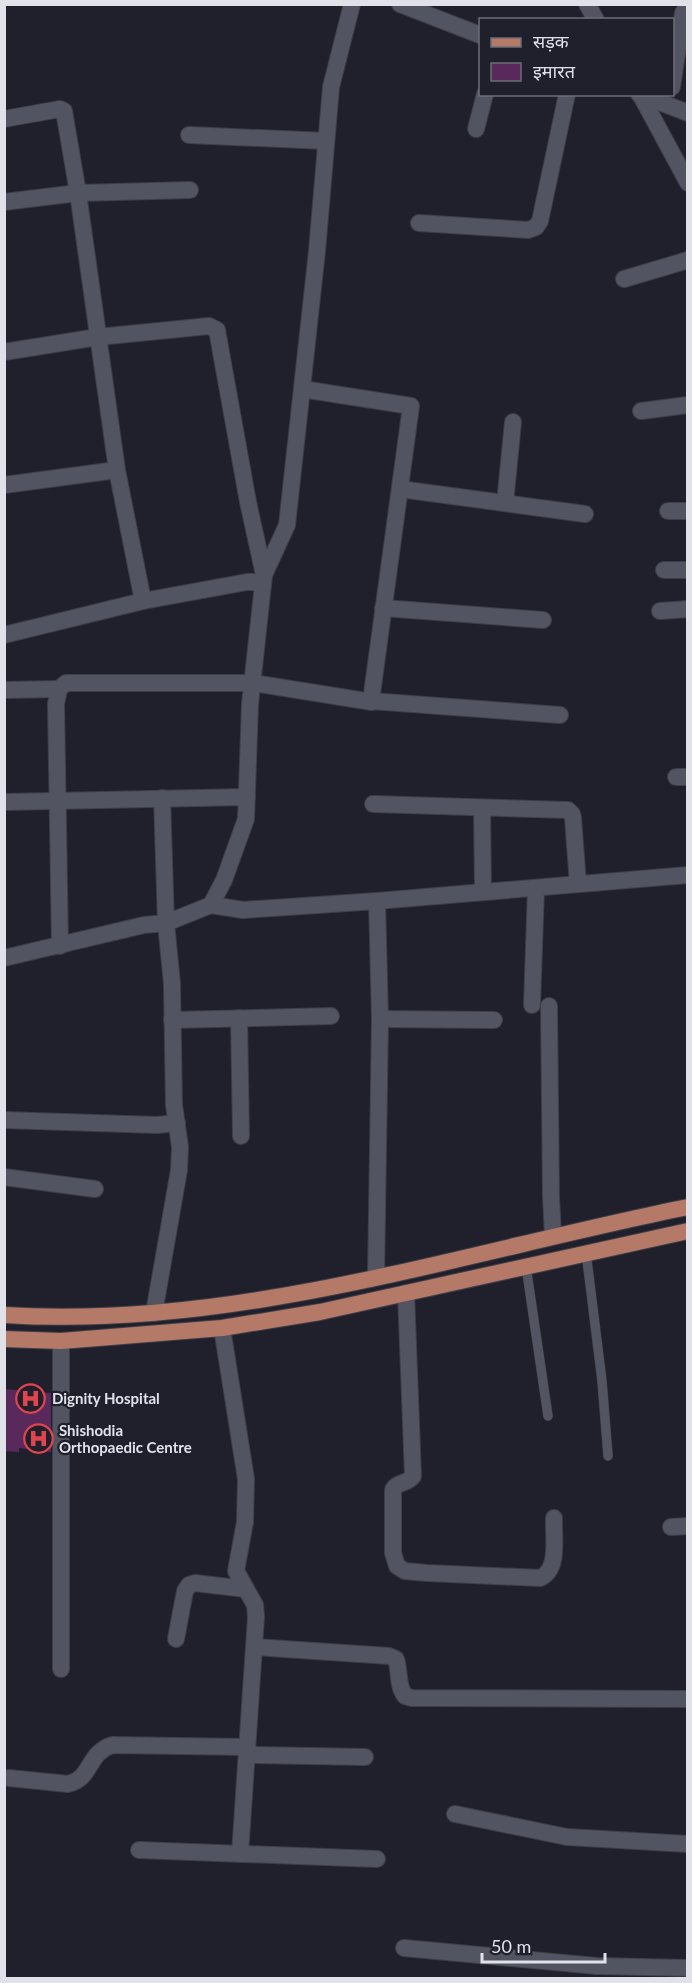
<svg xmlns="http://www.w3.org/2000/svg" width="692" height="1983" font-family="Lato,'Noto Sans Devanagari',sans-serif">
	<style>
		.building { fill: #59295b }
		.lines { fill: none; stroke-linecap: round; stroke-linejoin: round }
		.service-casing { stroke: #3d3e47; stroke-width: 10 }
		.minor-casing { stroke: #3d3e47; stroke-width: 18 }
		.secondary-casing { stroke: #3d3e47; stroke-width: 18 }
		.primary-casing { stroke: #3d3e47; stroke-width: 18 }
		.service { stroke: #535461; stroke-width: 9 }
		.minor { stroke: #535461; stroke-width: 16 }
		.secondary { stroke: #535461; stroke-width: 16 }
		.primary { stroke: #b47967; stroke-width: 16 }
		.labels { text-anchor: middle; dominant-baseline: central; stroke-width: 4.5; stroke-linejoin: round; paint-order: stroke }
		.poi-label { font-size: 15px; font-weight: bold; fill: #e0e1e9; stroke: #20202c; text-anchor: start }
	</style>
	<rect width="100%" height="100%" fill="#20202c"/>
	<path class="building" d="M4 1389 51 1393V1452L19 1448V1452L4 1451Z"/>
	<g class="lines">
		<defs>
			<g id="service">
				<path d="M586 1252 602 1381 608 1456"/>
				<path d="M526 1266 548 1416"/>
			</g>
			<g id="minor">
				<path d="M587 4 596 20"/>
				<path d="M672 87 683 13 688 8"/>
				<path d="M640 94 688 183"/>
				<path d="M4 119 60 109 64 111 78 193 117 470 4 485"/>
				<path d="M476 129 485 94"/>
				<path d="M189 135 326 141"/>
				<path d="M4 202 78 193 190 190"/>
				<path d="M419 223 528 230 536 227 540 221 567 94"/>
				<path d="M624 279 688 260"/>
				<path d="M4 352 98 337 209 326 217 330 248 502 264 575"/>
				<path d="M302 389 411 406 371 701 560 715"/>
				<path d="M641 411 688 405"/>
				<path d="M117 470 143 601"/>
				<path d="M400 489 585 514"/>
				<path d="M505 503 513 422"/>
				<path d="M668 511H688"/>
				<path d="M664 570H688"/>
				<path d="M383 608 543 620"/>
				<path d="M660 611 688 609"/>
				<path d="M4 635 143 601 247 582H254L263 585"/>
				<path d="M4 690 59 689"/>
				<path d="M676 777H688"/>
				<path d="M4 802 247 797"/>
				<path d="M373 804 568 810 572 814 573 818 578 884"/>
				<path d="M482 808 483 892"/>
				<path d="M211 905 243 910 377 901 688 875"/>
				<path d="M60 946 56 704 59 689 66 683H253L372 702"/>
				<path d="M4 958 144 925 166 923 211 905 224 880 246 819 250 704 264 575 287 525 317 251 331 87 352 4"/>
				<path d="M532 1005 536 888"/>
				<path d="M549 1006 551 1197 553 1236"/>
				<path d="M239 1018 241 1136"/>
				<path d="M380 1019 494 1020"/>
				<path d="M172 1020 331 1016"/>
				<path d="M4 1120 157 1125 177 1123"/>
				<path d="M4 1177 95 1189"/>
				<path d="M376 1277 380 1019 377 901"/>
				<path d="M406 1293 413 1476C408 1484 396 1482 393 1490V1553L397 1566 405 1571 427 1573 540 1578C560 1570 553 1536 554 1518"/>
				<path d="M154 1313 179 1170 180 1147 174 1105 172 984 166 923 162 798"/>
				<path d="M222 1328 246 1479 245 1522 236 1571 255 1605 256 1617 240 1854"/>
				<path d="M671 1527 688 1526"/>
				<path d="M176 1639 185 1591 189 1585 195 1583 246 1589"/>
				<path d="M255 1647 389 1656 396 1659C400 1671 397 1686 405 1696L412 1698 688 1699"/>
				<path d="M61 1669V1341"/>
				<path d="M247 1755 365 1757"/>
				<path d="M9 1778 68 1784C93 1778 86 1754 112 1745L247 1747"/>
				<path d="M455 1814 567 1837 688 1844"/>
				<path d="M139 1850 377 1859"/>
				<path d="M404 1948 597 1966 688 1968"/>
			</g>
			<g id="secondary">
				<path d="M400 4 480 35"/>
				<path d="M639 94 688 113"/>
			</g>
			<g id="primary">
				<path d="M4 1315C235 1330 464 1252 688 1207"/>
				<path d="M4 1339 61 1341 222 1328 320 1312 688 1231"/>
			</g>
		</defs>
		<use href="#service" class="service-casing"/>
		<use href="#minor" class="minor-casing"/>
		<use href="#secondary" class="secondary-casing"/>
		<use href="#primary" class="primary-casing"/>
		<use href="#service" class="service"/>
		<use href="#minor" class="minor"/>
		<use href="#secondary" class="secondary"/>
		<use href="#primary" class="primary"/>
	</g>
	<defs>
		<symbol id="hospital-ring" viewBox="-11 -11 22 22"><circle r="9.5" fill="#20202c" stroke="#e0444e" stroke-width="1.5"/><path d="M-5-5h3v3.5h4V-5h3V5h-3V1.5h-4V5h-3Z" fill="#e0444e"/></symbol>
	</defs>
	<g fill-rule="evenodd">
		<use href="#hospital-ring" x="14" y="1382" width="33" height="33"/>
		<use href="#hospital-ring" x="22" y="1422" width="33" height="33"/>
	</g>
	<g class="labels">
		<g class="poi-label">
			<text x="52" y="1398">Dignity Hospital</text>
			<text x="59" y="1430">Shishodia<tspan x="59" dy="17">Orthopaedic Centre</tspan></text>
		</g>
	</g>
	<rect width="692" height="1983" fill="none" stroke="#e0e1e9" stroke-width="12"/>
	<rect x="479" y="18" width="195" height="78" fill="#20202c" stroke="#6d6d78" stroke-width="1.5"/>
	<rect x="491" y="38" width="30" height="9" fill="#b47967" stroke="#6d6d78" stroke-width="1.5"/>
	<text x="533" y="48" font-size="18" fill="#e0e1e9">सड़क</text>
	<rect x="491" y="63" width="30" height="18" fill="#59295b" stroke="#6d6d78" stroke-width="1.5"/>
	<text x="533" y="78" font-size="18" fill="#e0e1e9">इमारत</text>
	<path d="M482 1953v9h123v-9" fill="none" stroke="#e0e1e9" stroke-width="3"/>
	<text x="491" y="1953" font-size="18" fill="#e0e1e9" stroke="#20202c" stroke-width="4.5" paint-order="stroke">50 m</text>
</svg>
